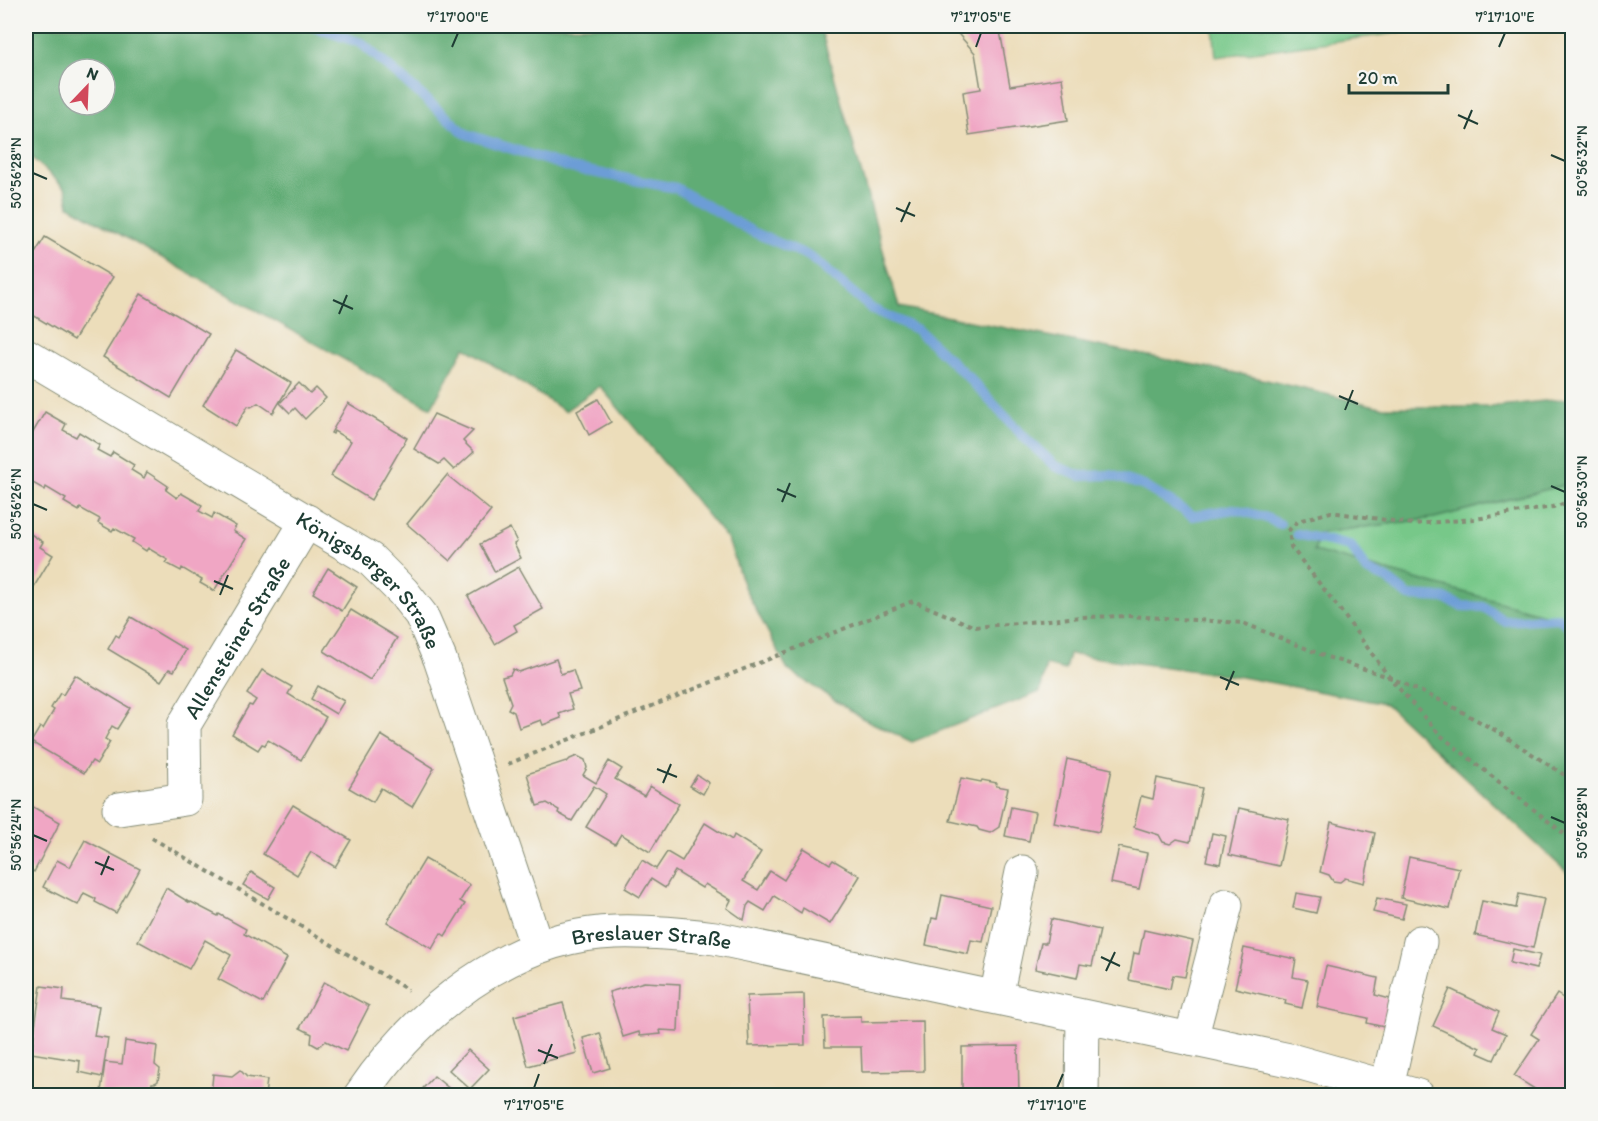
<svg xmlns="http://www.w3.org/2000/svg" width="1598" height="1121" font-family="Itim,sans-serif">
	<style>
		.green { fill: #77c889; stroke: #4b825e; stroke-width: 1.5 }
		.forest { fill: #61ac75; stroke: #407454; stroke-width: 1.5; fill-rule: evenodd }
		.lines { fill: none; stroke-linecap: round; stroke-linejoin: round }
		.stream { stroke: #6c9dd6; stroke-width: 10 }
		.building { fill: #f0a6c4 }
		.minor-casing { stroke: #868d77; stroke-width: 35 }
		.path { stroke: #868d77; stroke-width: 4; stroke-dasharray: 4.5 4.5; stroke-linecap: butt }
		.minor { stroke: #fff; stroke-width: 33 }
		.ticks { fill: none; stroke: #1f3d34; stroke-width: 2 }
		.labels { text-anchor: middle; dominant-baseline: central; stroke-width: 5; stroke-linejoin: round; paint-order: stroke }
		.street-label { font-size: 22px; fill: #1f3d34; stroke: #f6f6f2 }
		.neatline { fill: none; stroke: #1f3d34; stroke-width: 2 }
		.ticks-label { font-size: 15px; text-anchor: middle; fill: #1f3d34 }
	</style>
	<rect width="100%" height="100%" fill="#f6f6f2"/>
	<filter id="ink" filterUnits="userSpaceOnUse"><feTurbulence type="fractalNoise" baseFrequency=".0167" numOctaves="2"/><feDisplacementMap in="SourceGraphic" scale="12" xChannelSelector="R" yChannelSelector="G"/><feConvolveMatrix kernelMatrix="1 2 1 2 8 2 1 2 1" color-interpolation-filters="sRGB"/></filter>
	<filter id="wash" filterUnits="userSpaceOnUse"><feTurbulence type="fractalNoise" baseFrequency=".008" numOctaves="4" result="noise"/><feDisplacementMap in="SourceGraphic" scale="24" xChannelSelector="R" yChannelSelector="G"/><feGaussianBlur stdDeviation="1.35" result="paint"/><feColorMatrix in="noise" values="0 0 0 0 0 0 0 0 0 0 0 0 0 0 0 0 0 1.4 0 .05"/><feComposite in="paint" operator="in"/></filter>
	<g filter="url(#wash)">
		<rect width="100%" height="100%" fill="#ecddba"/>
		<g class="green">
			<path d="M1213 26H1449L1216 57Z"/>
			<path d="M1572 483V622L1314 551 1319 533 1434 518Z"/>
		</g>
		<path class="forest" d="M26 26H820L899 307 1241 374 1380 407H1489L1572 398V483L1434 518 1319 533 1314 551 1572 622V877L1386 704 1241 677 1069 654 1065 670 1046 665 1040 692 912 742 862 718 788 670 744 587 728 540 600 386 565 411 465 347 431 408 69 206 66 189 26 152ZM69 69H105V105H69Z"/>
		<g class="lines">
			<g class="stream">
				<path d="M311 26 361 43 466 134 571 168 676 188 753 232 809 256 872 309 918 330 970 379 1026 439 1055 466 1080 476 1111 475 1144 486 1193 516 1234 509 1264 517 1280 524"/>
				<path d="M1297 534 1351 546 1366 570 1387 579 1409 596 1443 598 1462 606 1484 607 1504 621 1559 618 1572 629"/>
			</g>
		</g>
		<g id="blocks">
			<g class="building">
				<path d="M955 26H995L1000 31 1010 86 1062 78 1068 120 969 135 963 92 981 89 975 53 953 28Z"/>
				<path d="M45 237 113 277 74 340 26 311V268Z"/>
				<path d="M141 294 209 334 171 398 103 357Z"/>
				<path d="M236 350 291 383 273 413 258 403 251 407 248 406 236 426 203 405Z"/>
				<path d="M299 383 310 394 316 388 326 398 305 419 295 408 290 413 280 403Z"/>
				<path d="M598 399 611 422 589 435 577 411Z"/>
				<path d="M348 403 407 438 371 500 331 476 351 441 334 431 333 434 331 433Z"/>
				<path d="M45 412 66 424 63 430 76 437 79 432 100 445 97 450 110 457 113 452 134 465 131 470 144 478 147 472 168 486 166 490 177 498 181 493 202 505 199 511 212 518 214 513 236 526 233 531 246 539 214 591 200 583 202 580 182 568 181 571 166 563 168 560 148 548 146 551 132 542 134 539 114 528 112 531 98 523 100 519 80 508 79 511 64 502 66 499 46 487 45 490 31 482 32 479 26 475V444Z"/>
				<path d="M434 414 473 431 463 441 474 452 454 470 444 460 439 464 414 449Z"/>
				<path d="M447 475 491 511 450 561 407 524Z"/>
				<path d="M510 528 517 542 514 544 521 558 495 572 480 544Z"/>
				<path d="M26 531 43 542 40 547 53 555 26 600Z"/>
				<path d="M519 567 543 609 514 625 517 631 495 644 468 596Z"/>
				<path d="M328 568 357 587 342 611 313 593Z"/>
				<path d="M351 610 397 638 370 680 324 651Z"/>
				<path d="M131 617 186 650 174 671 169 669 161 681 108 649 116 635 119 637Z"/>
				<path d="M556 659 561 674 573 670 580 691 568 694 573 709 559 714 561 718 543 725 541 720 519 728 514 712 508 709 511 703 502 677 510 675 513 669 519 672Z"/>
				<path d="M262 670 292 687 288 694 326 717 301 760 268 740 265 745 262 744 258 750 232 734 249 705 252 706 256 700 247 694Z"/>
				<path d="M75 675 130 708 117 729 112 726 105 739 110 742 97 764 92 761 84 773 31 742 40 727 43 729 54 710 51 708 60 693 63 695Z"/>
				<path d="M318 686 344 701 336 714 311 699Z"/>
				<path d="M381 735 434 768 412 807 381 788 373 802 349 788Z"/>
				<path d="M577 756 585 760 587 768 583 775 596 783 609 761 622 769 615 779 644 796 650 786 679 804 650 852 621 834 615 844 586 827 606 794 594 786 572 821 558 813 559 810 547 803 537 806 527 774 566 761 567 762 570 759Z"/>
				<path d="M1067 759 1112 769 1099 832 1054 823Z"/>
				<path d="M697 775 709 783 703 794 690 786Z"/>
				<path d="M961 778 981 782 982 780 997 783 996 786 1008 788 999 827 990 833 979 830 977 827 950 821Z"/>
				<path d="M1157 778 1202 788 1190 842 1177 839 1170 844 1163 842 1159 835 1134 827 1141 796 1153 799Z"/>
				<path d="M26 803 60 822 34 872 26 867Z"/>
				<path d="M293 805 351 840 335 867 311 852 297 875 263 854Z"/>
				<path d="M1011 807 1035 812 1029 841 1005 836Z"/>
				<path d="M1239 808 1289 819 1279 866 1229 855Z"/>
				<path d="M1331 822 1375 833 1364 883 1345 878 1340 882 1333 881 1329 875 1320 872Z"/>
				<path d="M705 823 732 840 734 835 761 852 743 881 758 890 770 871 784 880 804 848 830 864 833 860 860 876 830 924 803 908 801 913 774 896 765 911 750 902 747 906 744 920 727 908 731 900 705 884 702 888 675 871 665 888 651 879 640 897 625 888 642 860 656 869 667 852 682 861Z"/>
				<path d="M1212 833 1226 836 1220 864 1206 861Z"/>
				<path d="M85 840 140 869 116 913 95 902 96 899 84 893 78 905 43 887 57 860 70 867Z"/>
				<path d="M1119 847 1147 853 1139 889 1111 883Z"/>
				<path d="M1409 857 1459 868 1450 909 1401 898Z"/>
				<path d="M425 859 470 885 460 901 465 904 445 936 441 933 432 949 387 922Z"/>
				<path d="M251 872 275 887 268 899 243 885Z"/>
				<path d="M166 888 190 903 191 902 218 916 219 914 246 929 244 934 287 958 263 1003 218 979 231 955 205 940 189 969 138 941Z"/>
				<path d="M1296 893 1320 897 1316 913 1293 908Z"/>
				<path d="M1519 894 1544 899 1533 948 1475 935 1482 901 1516 908Z"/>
				<path d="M942 895 991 906 983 942 971 940 968 954 926 945 932 918 937 919Z"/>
				<path d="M1377 898 1406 904 1402 919 1373 912Z"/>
				<path d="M1051 919 1100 930 1092 966 1080 964 1077 978 1035 969 1041 943H1046Z"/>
				<path d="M1144 930 1193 941 1185 977 1173 975 1170 989 1129 980 1134 953 1139 954Z"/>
				<path d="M1244 948 1296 959 1293 977 1308 980 1302 1008 1285 1004 1286 1000 1235 988Z"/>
				<path d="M1513 949 1540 955 1536 969 1510 963Z"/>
				<path d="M1326 966 1378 978 1375 995 1390 999 1384 1027 1367 1023 1368 1018 1317 1007Z"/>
				<path d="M324 982 369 1006 346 1051 326 1041 318 1047 311 1043 312 1034 300 1028Z"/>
				<path d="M644 982 680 984 678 1031 660 1030 661 1034 640 1036 639 1032 623 1037 609 992Z"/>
				<path d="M41 986 64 989 63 1001 99 1006 94 1036 108 1038 102 1077 79 1072 80 1061 31 1053Z"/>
				<path d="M1450 989 1499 1012 1492 1028 1506 1034 1494 1060 1478 1053 1480 1048 1433 1026Z"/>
				<path d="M804 994 805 1045 749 1046 747 996Z"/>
				<path d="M1557 994 1572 1004V1093L1569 1091 1566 1095H1544L1514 1076 1539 1039 1531 1034Z"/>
				<path d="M563 1003 577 1053 528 1066 514 1016Z"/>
				<path d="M861 1016V1022L923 1021 924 1071 862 1072 861 1047H825L824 1017Z"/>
				<path d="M600 1033 610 1068 593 1073 583 1038Z"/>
				<path d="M125 1041 157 1046 155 1065 160 1069 158 1081 155 1083H152L150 1095H126L101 1092 105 1062 122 1064Z"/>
				<path d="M1018 1046 1019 1095H962V1047Z"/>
				<path d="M468 1050 489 1069 470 1089 449 1070Z"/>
				<path d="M240 1070 247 1077 267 1080 265 1095H211L213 1074 232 1076Z"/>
				<path d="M434 1076 457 1095H417Z"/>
			</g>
		</g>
	</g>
	<g filter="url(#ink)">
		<use href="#blocks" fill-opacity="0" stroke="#868d77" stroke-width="1.5"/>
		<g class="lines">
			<defs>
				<g id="minor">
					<path id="s1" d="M26 355 370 559 403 592 421 615 440 659 537 947"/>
					<path id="s2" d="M119 809 185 799 184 725 307 521"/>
					<path d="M996 997 1022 872"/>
					<path d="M1191 1039 1226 905"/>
					<path id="s3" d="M360 1096C417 1012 510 935 615 932 649 931 682 934 715 938L1294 1061 1418 1096"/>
					<path d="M1082 1096 1083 1017"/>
					<path d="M1387 1096V1086L1420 942"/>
				</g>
			</defs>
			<use href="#minor" class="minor-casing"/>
			<g class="path">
				<path d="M1572 501 1553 507 1475 519 1414 524 1331 512 1298 521 1289 530 1291 547 1337 606 1389 677 1440 735 1572 840"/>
				<path d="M508 764 913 601 975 627 1081 617 1130 616 1243 623 1327 657 1389 677 1446 703 1498 732 1572 780"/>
				<path d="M152 838 408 990"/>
			</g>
			<use href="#minor" class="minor"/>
		</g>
	</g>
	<path class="ticks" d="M452 47 458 33M976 47 981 33M1499 47 1505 33M1458 115 1478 124M1464 129 1472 110M1551 155 1565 161M33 173 47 179M896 208 915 216M901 222 910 202M333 300 353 309M339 314 347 295M1339 396 1358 404M1345 410 1353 390M1551 486 1565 492M777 489 796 497M782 502 790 483M33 504 47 510M214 581 233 589M220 595 228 575M1220 677 1239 685M1226 690 1234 671M657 769 677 777M663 783 671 764M1551 817 1565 823M33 835 47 841M95 862 114 870M101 875 109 856M1101 957 1120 966M1106 971 1115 952M538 1050 558 1058M544 1064 552 1044M534 1088 539 1074M1057 1088 1063 1074"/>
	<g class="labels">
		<g class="street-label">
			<text stroke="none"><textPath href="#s1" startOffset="414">Königsberger Straße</textPath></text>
			<text stroke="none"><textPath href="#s2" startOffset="243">Allensteiner Straße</textPath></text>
			<text stroke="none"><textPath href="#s3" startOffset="351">Breslauer Straße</textPath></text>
		</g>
	</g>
	<rect width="1598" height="1121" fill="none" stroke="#f6f6f2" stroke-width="66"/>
	<g transform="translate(87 87) rotate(23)"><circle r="28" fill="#f6f6f2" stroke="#a0aca6" stroke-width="1.5"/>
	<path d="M0-4.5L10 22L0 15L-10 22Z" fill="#d1495b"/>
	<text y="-9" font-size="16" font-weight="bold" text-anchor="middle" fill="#1f3d34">N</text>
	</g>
	<path d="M1349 84v9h99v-9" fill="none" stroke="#1f3d34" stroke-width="3"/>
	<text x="1358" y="84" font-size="18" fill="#1f3d34" stroke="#f6f6f2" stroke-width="4.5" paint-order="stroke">20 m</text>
	<rect x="33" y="33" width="1532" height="1055" class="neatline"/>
	<g class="ticks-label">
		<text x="458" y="22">7°17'00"E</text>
		<text x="981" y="22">7°17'05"E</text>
		<text x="1505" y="22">7°17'10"E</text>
		<text transform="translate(1582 161) rotate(-90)" y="5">50°56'32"N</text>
		<text transform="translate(16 173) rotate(-90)" y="5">50°56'28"N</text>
		<text transform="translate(1582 492) rotate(-90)" y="5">50°56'30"N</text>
		<text transform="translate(16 504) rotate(-90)" y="5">50°56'26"N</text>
		<text transform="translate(1582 823) rotate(-90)" y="5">50°56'28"N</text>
		<text transform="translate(16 835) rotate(-90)" y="5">50°56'24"N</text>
		<text x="534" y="1110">7°17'05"E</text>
		<text x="1057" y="1110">7°17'10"E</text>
	</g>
</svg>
